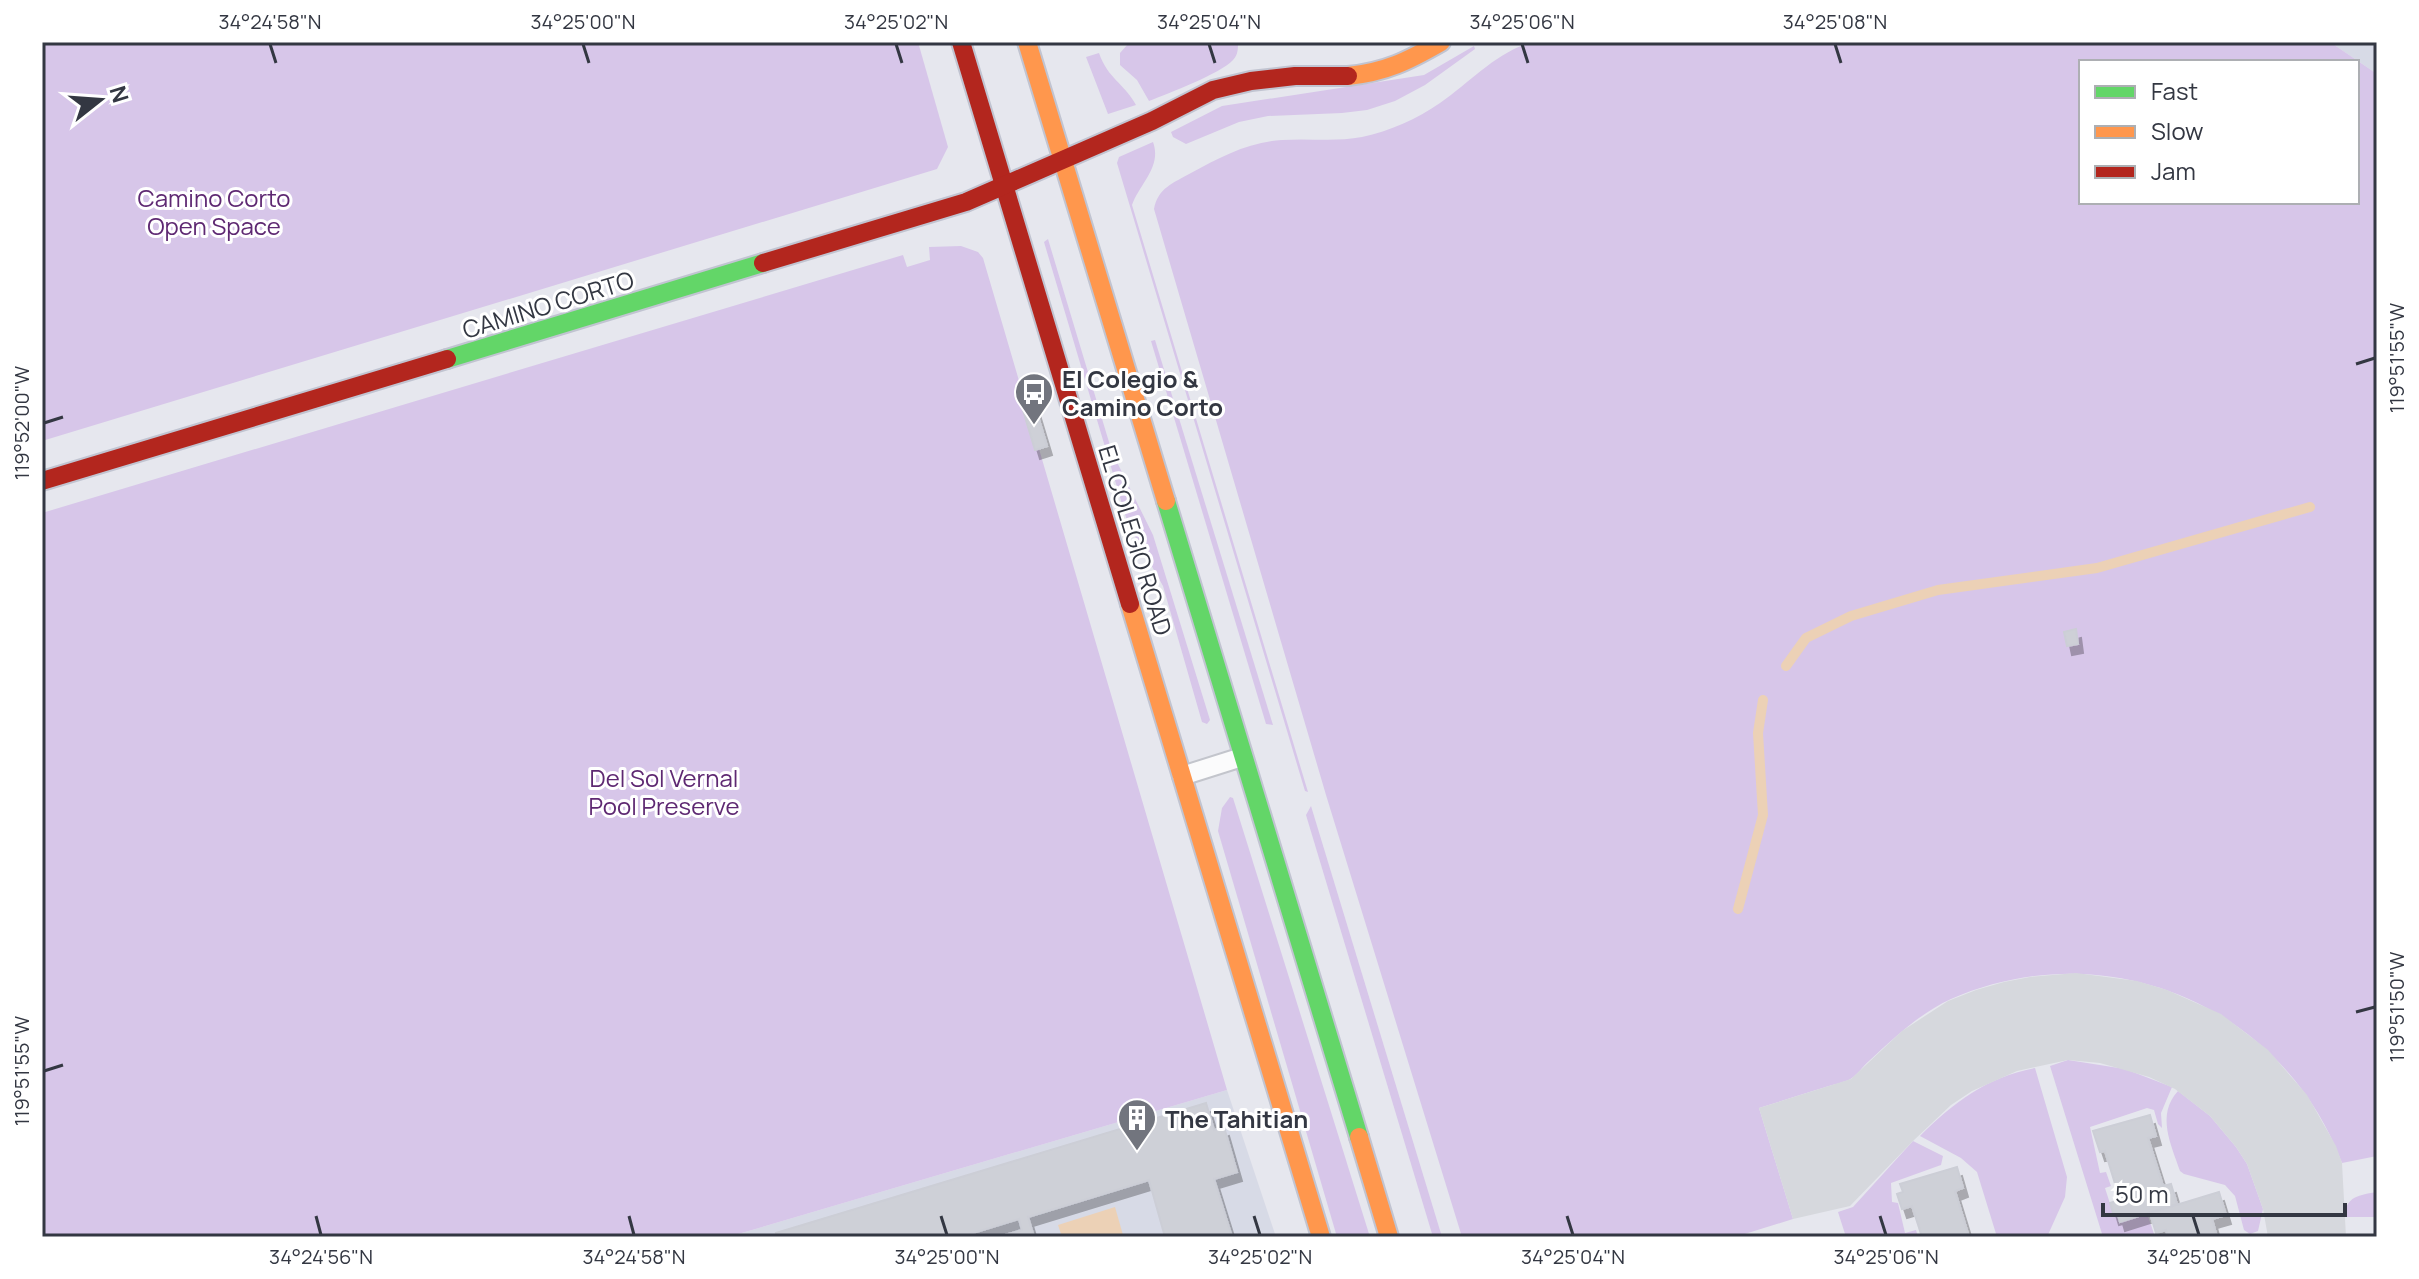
<svg xmlns="http://www.w3.org/2000/svg" width="2419" height="1279" font-family="Manrope,sans-serif">
	<style>
		.residential { fill: #d7dae6 }
		.green { fill: #d7c6e9; fill-rule: evenodd }
		.parking { fill: #d6d8dd }
		.water { fill: #ecd1b6 }
		.lines { fill: none; stroke-linecap: round; stroke-linejoin: round }
		.stream { stroke: #ecd1b6; stroke-width: 10 }
		.building { fill: #ced0d7; stroke: #ccced6; stroke-width: 2; filter: url(#shadow) }
		.lane-casing { stroke: #c3c5cc; stroke-width: 22 }
		.fast-casing { stroke: #c1c4d1; stroke-width: 22 }
		.slow-casing { stroke: #c1c4d1; stroke-width: 22 }
		.jam-casing { stroke: #c1c4d1; stroke-width: 22 }
		.lane { stroke: #fbfbfc; stroke-width: 18 }
		.fast { stroke: #63d668; stroke-width: 18 }
		.slow { stroke: #ff974d; stroke-width: 18 }
		.jam { stroke: #b3261e; stroke-width: 18 }
		.ticks { fill: none; stroke: #333742; stroke-width: 3 }
		.labels { text-anchor: middle; dominant-baseline: central; stroke-width: 6; stroke-linejoin: round; paint-order: stroke }
		.park-label { font-size: 24px; fill: #5e2872; stroke: #fff }
		.street-label { font-size: 24px; fill: #333742; stroke: #fff }
		.poi-label { font-size: 24px; font-weight: bold; fill: #333742; stroke: #fff; text-anchor: start }
		.neatline { fill: none; stroke: #333742; stroke-width: 3 }
		.ticks-label { font-size: 20px; text-anchor: middle; fill: #333742 }
	</style>
	<defs>
		<filter id="shadow"><feDropShadow dx="5" dy="9" stdDeviation="0" flood-color="#0004"/></filter>
	</defs>
	<rect width="100%" height="100%" fill="#e6e7ee"/>
	<g class="residential">
		<path d="M2330 42H2377V74Z"/>
		<path d="M1227 1090 1276 1237H728Z"/>
	</g>
	<g class="green">
		<path d="M42 42H918L948 147 937 169 42 441Z"/>
		<path d="M1135 42H1238C1238 49 1238 55 1233 60 1220 74 1169 93 1149 101L1137 80 1120 65V53L1128 44Z"/>
		<path d="M1531 42H2330L2377 74V1156L2342 1163C2283 1005 2106 931 1951 999 1920 1013 1894 1038 1869 1061 1863 1066 1858 1074 1852 1078 1846 1082 1835 1084 1829 1086 1805 1093 1782 1101 1759 1108L1793 1219 1735 1237H1462L1326 795 1154 209C1158 188 1173 183 1191 173 1220 157 1249 142 1282 140 1309 138 1336 142 1362 137 1390 131 1417 119 1440 103 1472 81 1493 55 1531 42ZM2081 62H2357V202H2081Z"/>
		<path d="M1474 46 1475 49 1425 85 1395 101 1367 110 1342 113 1268 116 1239 122 1186 144 1173 137 1171 132 1222 106 1424 75Z"/>
		<path d="M1099 53C1108 79 1124 83 1136 105L1108 114 1086 57Z"/>
		<path d="M1153 142C1162 167 1140 183 1132 205L1308 792 1305 791 1117 163 1119 157Z"/>
		<path d="M1048 239 1112 452 1153 535 1210 720 1207 724 1202 722 1163 586 1128 524 1044 242Z"/>
		<path d="M961 246 978 252 983 258 1227 1090 728 1237H42V513L903 255 907 267 930 260 929 247Z"/>
		<path d="M1155 340 1273 725 1266 724 1151 341Z"/>
		<path d="M1230 797 1233 798 1370 1237H1337L1218 831 1222 808Z"/>
		<path d="M1311 806 1442 1237H1433L1306 815Z"/>
		<path d="M2068 1060 2125 1069 2172 1087 2161 1113 2162 1128 2158 1124 2154 1110 2147 1108 2090 1127 2100 1173 2106 1172 2111 1186 2105 1188 2114 1216 2118 1215 2120 1222 2147 1213 2155 1237H2103L2050 1066Z"/>
		<path d="M2035 1068 2067 1177 2065 1197 2047 1237H1997L1977 1172 1961 1158 1920 1136C1954 1102 1987 1077 2035 1068Z"/>
		<path d="M2178 1091 2210 1116 2236 1147 2247 1164 2263 1209 2258 1231 2250 1234 2244 1230 2235 1196 2225 1185 2184 1174 2180 1171C2171 1144 2156 1115 2178 1091Z"/>
		<path d="M1913 1141 1943 1156 1941 1165 1891 1183 1892 1202 1898 1203 1905 1233 1916 1230 1918 1237H1846L1838 1212 1853 1207Z"/>
		<path d="M2377 1192V1217H2345C2345 1196 2360 1195 2377 1192Z"/>
	</g>
	<path class="parking" d="M2076 973 2137 981 2167 990 2221 1014 2268 1050 2307 1095 2336 1146 2342 1163 2346 1237H2268L2263 1209 2247 1164 2236 1147 2210 1116 2175 1089 2149 1077 2100 1063 2068 1060 2017 1071 1972 1091 1951 1105 1913 1141 1850 1206 1793 1219 1759 1108 1851 1079 1902 1031 1948 1001 1976 990 2004 982 2030 977Z"/>
	<path class="water" d="M1115 1207 1123 1235 1062 1237 1058 1225Z"/>
	<g class="lines">
		<g class="stream">
			<path d="M1786 666 1806 638 1851 616 1938 590 2097 568 2310 507"/>
			<path d="M1738 909 1763 815 1758 733 1763 700"/>
		</g>
	</g>
	<g class="building">
		<path d="M1034 403 1047 446 1035 450 1022 407Z"/>
		<path d="M2076 629 2078 644 2067 646 2064 632Z"/>
		<path d="M1206 1103 1214 1130 1224 1127 1237 1172 1214 1179 1232 1237H1165L1149 1180 1028 1217 1034 1237H998L1022 1230 1019 1219 960 1237H777L776 1233Z"/>
		<path d="M2150 1115 2156 1136 2148 1138 2163 1186 2171 1184 2177 1204 2120 1222 2118 1215 2114 1216 2110 1203 2120 1200 2105 1151 2100 1152 2093 1131Z"/>
		<path d="M1957 1167 1963 1188 1955 1191 1969 1237H1922L1912 1206 1902 1209 1897 1194 1903 1192 1900 1184Z"/>
		<path d="M2219 1192 2226 1215 2212 1219 2217 1237H2168L2166 1230 2156 1233 2150 1213Z"/>
	</g>
	<g class="lines">
		<defs>
			<path id="lane" d="M1182 776 1242 757"/>
			<g id="fast">
				<path d="M447 359 763 263"/>
				<path d="M1166 501 1359 1137"/>
			</g>
			<g id="slow">
				<path d="M1027 42 1166 501"/>
				<path d="M1348 76C1386 72 1408 61 1441 42"/>
				<path d="M1130 604 1321 1237"/>
				<path d="M1359 1137 1389 1237"/>
			</g>
			<g id="jam">
				<path d="M961 42 1130 604"/>
				<path d="M763 263 966 202 1152 121 1213 90 1251 81 1295 76H1348"/>
				<path d="M42 481 447 359"/>
			</g>
		</defs>
		<use href="#lane" class="lane-casing"/>
		<use href="#fast" class="fast-casing"/>
		<use href="#slow" class="slow-casing"/>
		<use href="#jam" class="jam-casing"/>
		<use href="#lane" class="lane"/>
		<use href="#fast" class="fast"/>
		<use href="#slow" class="slow"/>
		<use href="#jam" class="jam"/>
	</g>
	<path class="ticks" d="M270 44 276 63M583 44 589 63M896 44 902 63M1209 44 1215 63M1522 44 1528 63M1835 44 1841 63M2356 364 2375 358M44 423 63 417M2356 1012 2375 1007M44 1071 63 1065M316 1216 321 1235M629 1216 634 1235M941 1216 947 1235M1254 1216 1260 1235M1567 1216 1573 1235M1880 1216 1886 1235M2193 1216 2199 1235"/>
	<defs>
		<symbol id="bus-pin" viewBox="-11 -11 22 30"><path d="M0 17L-7.5 6A9.5 9.5 0 1 1 7.5 6Z" fill="#72757e" stroke="#fff"/><path d="M-5-6H5V4H4V6H2V4H-2V6H-4V4H-5ZM-3.5-4V0h7V-4ZM-3.5 1.2v1.5H-2V1.2ZM2 1.2v1.5H3.5V1.2Z" fill="#fff"/></symbol>
		<symbol id="building-pin" viewBox="-11 -11 22 30"><path d="M0 17L-7.5 6A9.5 9.5 0 1 1 7.5 6Z" fill="#72757e" stroke="#fff"/><path d="M-4-6H4V6H1V3H-1V6H-4ZM-2.5-4.3h1.7v1.8h-1.7ZM.8-4.3h1.7v1.8H.8ZM-2.5-1h1.7V.8h-1.7ZM.8-1h1.7V.8H.8Z" fill="#fff"/></symbol>
	</defs>
	<g fill-rule="evenodd">
		<use href="#bus-pin" x="1012" y="370" width="44" height="60"/>
		<use href="#building-pin" x="1115" y="1096" width="44" height="60"/>
	</g>
	<g class="labels">
		<g class="park-label">
			<text x="214" y="197">Camino Corto<tspan x="214" dy="28">Open Space</tspan></text>
			<text x="664" y="777">Del Sol Vernal<tspan x="664" dy="28">Pool Preserve</tspan></text>
		</g>
		<g class="street-label">
			<text transform="translate(548 304) rotate(-17)">CAMINO CORTO</text>
			<text transform="translate(1136 540) rotate(73)">EL COLEGIO ROAD</text>
		</g>
		<g class="poi-label">
			<text x="1062" y="378">El Colegio &amp;<tspan x="1062" dy="28">Camino Corto</tspan></text>
			<text x="1165" y="1118">The Tahitian</text>
		</g>
	</g>
	<rect width="2419" height="1279" fill="none" stroke="#ffffff" stroke-width="88"/>
	<rect x="2079" y="60" width="280" height="144" fill="#ffffff" stroke="#adafb3" stroke-width="2"/>
	<rect x="2095" y="86" width="40" height="12" fill="#63d668" stroke="#adafb3" stroke-width="2"/>
	<text x="2151" y="100" font-size="24" fill="#333742">Fast</text>
	<rect x="2095" y="126" width="40" height="12" fill="#ff974d" stroke="#adafb3" stroke-width="2"/>
	<text x="2151" y="140" font-size="24" fill="#333742">Slow</text>
	<rect x="2095" y="166" width="40" height="12" fill="#b3261e" stroke="#adafb3" stroke-width="2"/>
	<text x="2151" y="180" font-size="24" fill="#333742">Jam</text>
	<g transform="translate(100 100) rotate(73)" stroke="#ffffff" stroke-width="6" paint-order="stroke">
	<path d="M0-6L14 30L0 20L-14 30Z" fill="#333742"/>
	<text y="-12" font-size="22" font-weight="bold" text-anchor="middle" fill="#333742">N</text>
	</g>
	<path d="M2103 1203v12h242v-12" fill="none" stroke="#333742" stroke-width="4"/>
	<text x="2115" y="1203" font-size="24" fill="#333742" stroke="#ffffff" stroke-width="6" paint-order="stroke">50 m</text>
	<rect x="44" y="44" width="2331" height="1191" class="neatline"/>
	<g class="ticks-label">
		<text x="270" y="29">34°24'58"N</text>
		<text x="583" y="29">34°25'00"N</text>
		<text x="896" y="29">34°25'02"N</text>
		<text x="1209" y="29">34°25'04"N</text>
		<text x="1522" y="29">34°25'06"N</text>
		<text x="1835" y="29">34°25'08"N</text>
		<text transform="translate(2397 358) rotate(-90)" y="7">119°51'55"W</text>
		<text transform="translate(22 423) rotate(-90)" y="7">119°52'00"W</text>
		<text transform="translate(2397 1007) rotate(-90)" y="7">119°51'50"W</text>
		<text transform="translate(22 1071) rotate(-90)" y="7">119°51'55"W</text>
		<text x="321" y="1264">34°24'56"N</text>
		<text x="634" y="1264">34°24'58"N</text>
		<text x="947" y="1264">34°25'00"N</text>
		<text x="1260" y="1264">34°25'02"N</text>
		<text x="1573" y="1264">34°25'04"N</text>
		<text x="1886" y="1264">34°25'06"N</text>
		<text x="2199" y="1264">34°25'08"N</text>
	</g>
</svg>
